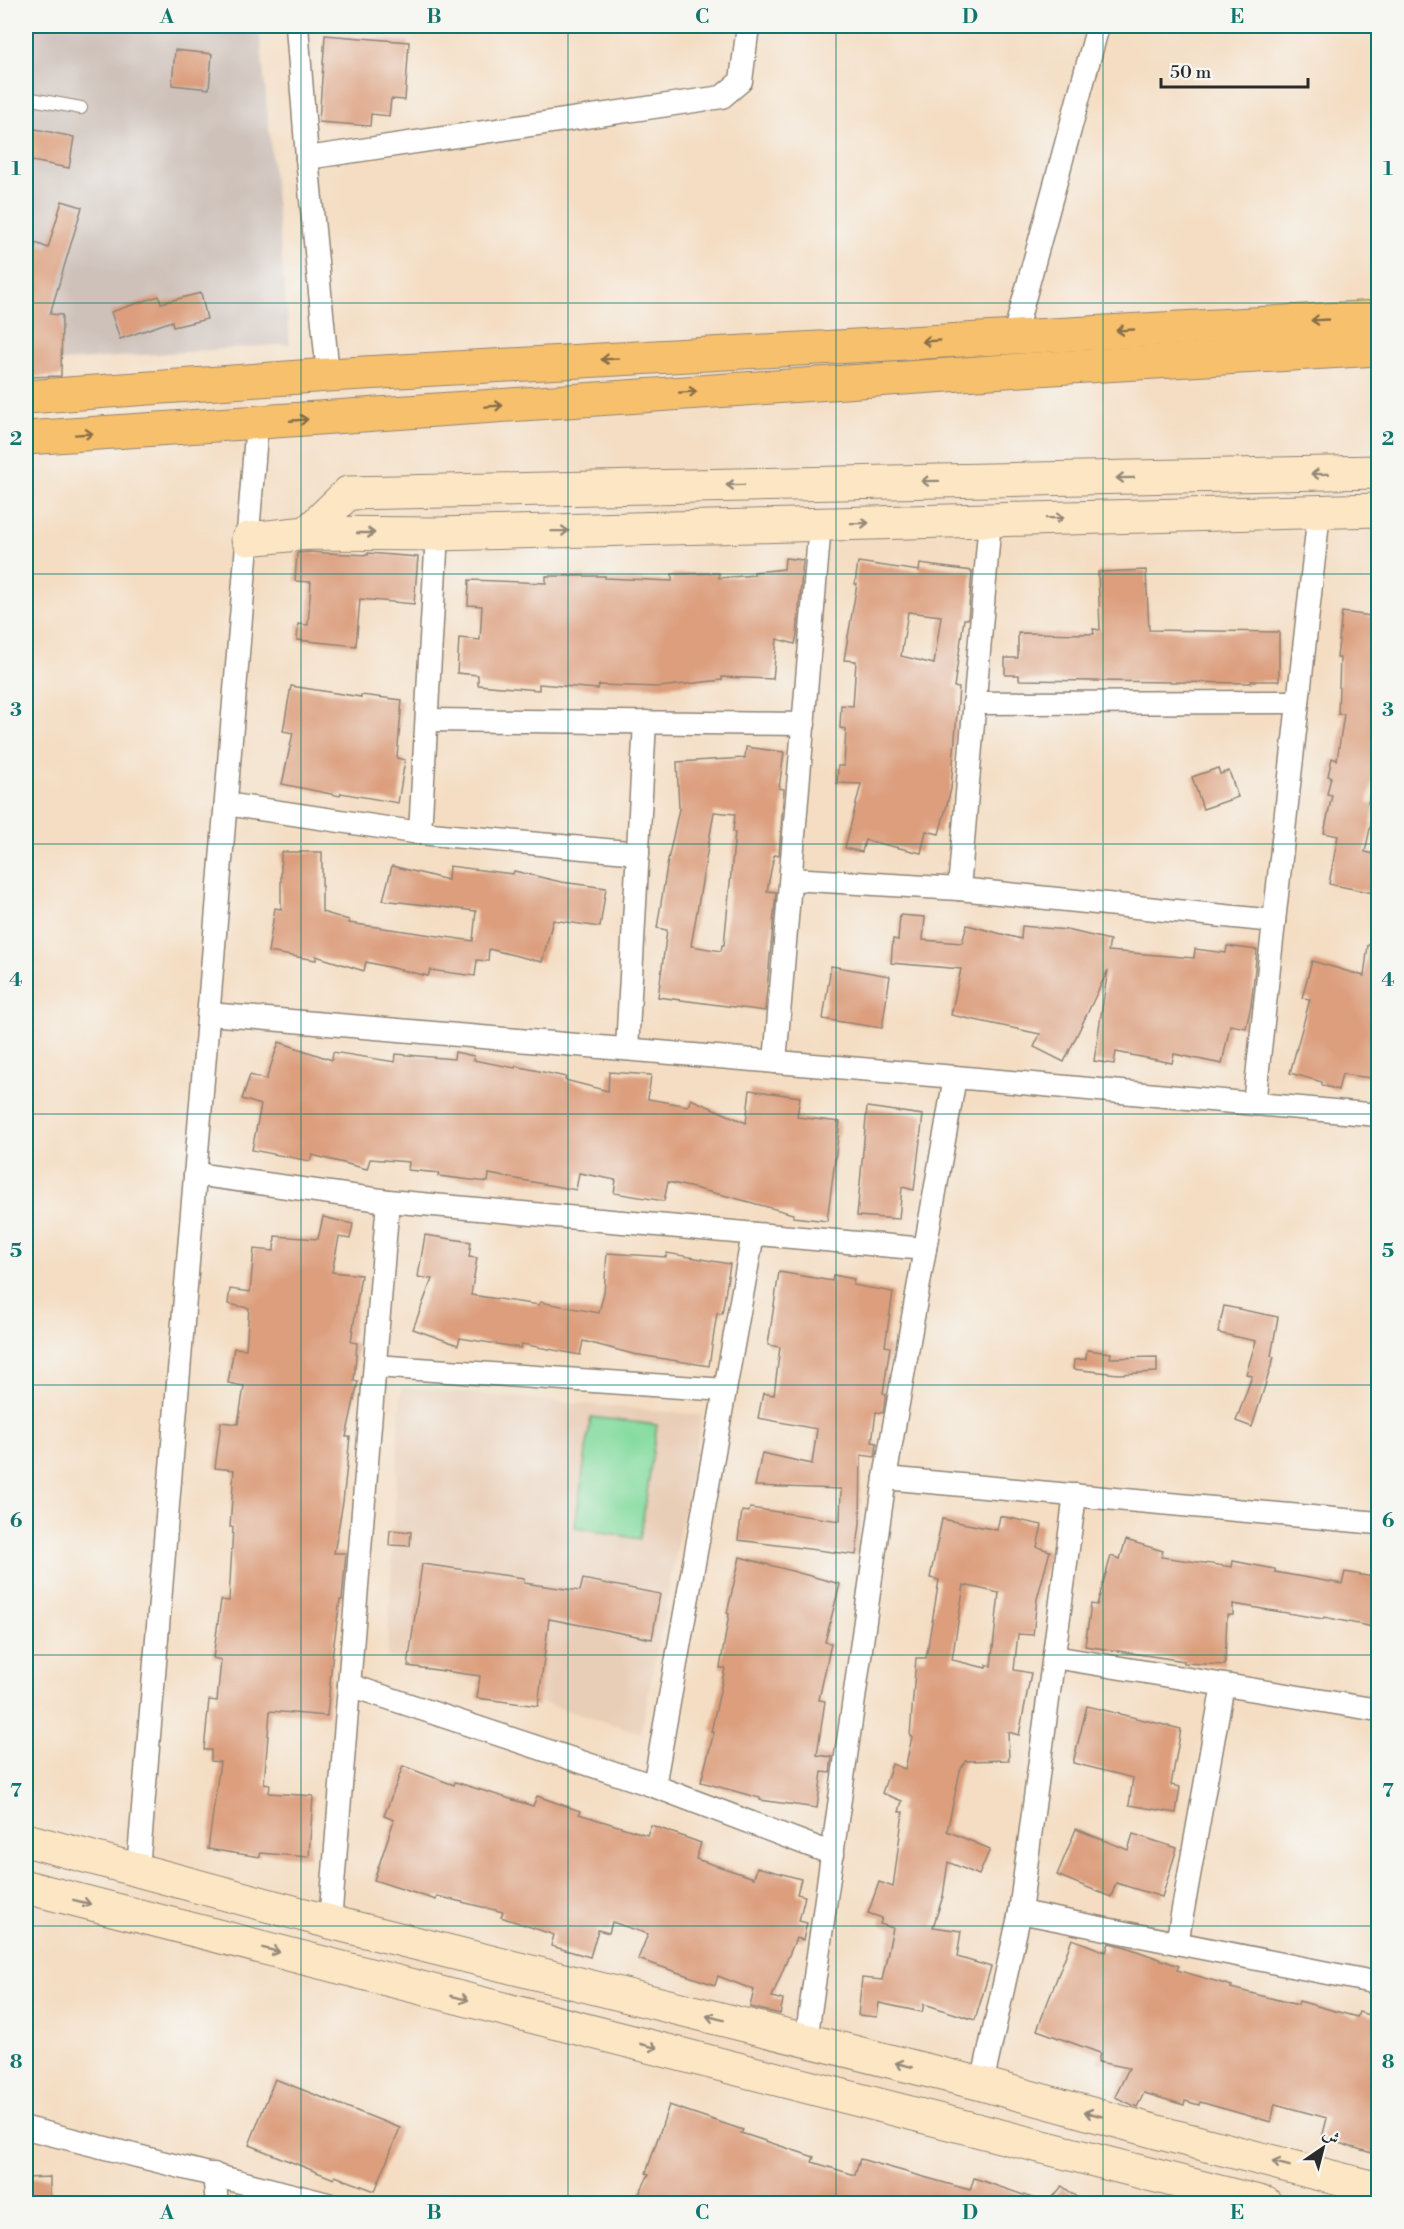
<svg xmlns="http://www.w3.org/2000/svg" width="1404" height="2229" font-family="'Libre Bodoni',Amiri,serif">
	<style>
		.built { fill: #e9ceb7 }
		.industrial { fill: #cec1ba }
		.green { fill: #84db9f; stroke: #588365; stroke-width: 1.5 }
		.building { fill: #dc9e7d; fill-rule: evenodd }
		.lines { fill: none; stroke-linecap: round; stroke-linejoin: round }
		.lane-casing { stroke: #908476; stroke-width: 14 }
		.street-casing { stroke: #908476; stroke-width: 25 }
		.secondary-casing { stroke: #908476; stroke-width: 35 }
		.primary-casing { stroke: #908476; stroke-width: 35 }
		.lane { stroke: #fff; stroke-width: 12 }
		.street { stroke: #fff; stroke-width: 22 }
		.secondary { stroke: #fce6c4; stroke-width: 33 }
		.primary { stroke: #f7c06c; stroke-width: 33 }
		.oneway { stroke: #876e48 }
		.oneway2 { stroke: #948878 }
		.grid { fill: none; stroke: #0f766e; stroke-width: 1.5; stroke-opacity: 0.55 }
		.neatline { fill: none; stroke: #0f766e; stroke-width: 2 }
		.grid-label { font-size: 20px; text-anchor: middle; font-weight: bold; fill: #0f766e }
	</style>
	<rect width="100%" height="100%" fill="#f6f6f2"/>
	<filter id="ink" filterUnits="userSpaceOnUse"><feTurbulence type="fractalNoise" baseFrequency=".0167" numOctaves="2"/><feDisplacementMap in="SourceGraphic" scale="12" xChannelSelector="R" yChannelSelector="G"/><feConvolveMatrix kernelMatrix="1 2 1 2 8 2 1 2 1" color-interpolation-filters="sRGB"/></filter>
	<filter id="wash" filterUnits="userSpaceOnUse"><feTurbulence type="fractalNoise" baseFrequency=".008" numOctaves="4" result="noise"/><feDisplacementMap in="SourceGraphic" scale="24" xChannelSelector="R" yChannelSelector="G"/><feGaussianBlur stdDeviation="1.35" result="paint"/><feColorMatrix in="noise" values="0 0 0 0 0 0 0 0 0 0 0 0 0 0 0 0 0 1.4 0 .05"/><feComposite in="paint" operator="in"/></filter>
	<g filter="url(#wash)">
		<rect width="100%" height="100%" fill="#f4ddc2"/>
		<path class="built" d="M401 1387 702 1415 641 1733 387 1656Z"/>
		<path class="industrial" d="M26 26H259L290 344 26 364Z"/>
		<path class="green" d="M591 1417 657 1425 640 1539 575 1527Z"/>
		<g id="blocks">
			<g class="building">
				<path d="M325 35 409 42 405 100 391 99 389 116 371 114 370 126 319 122Z"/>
				<path d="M175 50 212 54 209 89 172 85Z"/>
				<path d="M26 127 74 137 69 168 26 160Z"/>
				<path d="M62 201 82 207 50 314 62 315 61 376 26 377V278L36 243 48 248Z"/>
				<path d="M201 293 207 319 173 327 172 321 120 339 111 312 159 296 161 303Z"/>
				<path d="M308 552 368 555V553L418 557 414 604 360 599 356 646 297 640 298 624 308 625 311 582 295 581 297 553Z"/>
				<path d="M785 558 803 560 797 635 795 644 777 639 773 679 722 677V680L659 687 599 685 598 689 539 684V690L478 685V675L457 673 459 638 480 640 482 606 468 605 469 580 546 583V576H605V578L672 581V574L719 573V578L754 575V572L784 569Z"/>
				<path d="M858 562 919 571 920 564 972 571 968 619H964L954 687 959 688 951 789 939 834 926 831 921 853 865 840 862 852 845 848 861 784 837 783 838 766H844L846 729 840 728 841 705 853 706 856 661 844 660 857 584H855ZM908 612 941 616 934 664 901 656Z"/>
				<path d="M1146 570 1149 630 1279 632V681H1251V683L1019 680V675H1005V658H1018V633L1094 634 1093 629 1100 630 1098 572Z"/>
				<path d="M1342 612 1378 617V753L1368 803 1375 805 1365 852 1378 855V894L1329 884 1338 836 1324 833 1332 795 1327 794 1331 777 1328 776 1332 758 1337 760 1344 714H1338L1340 658H1337Z"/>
				<path d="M291 686 361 697V695L402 700 397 758 405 760 398 803 341 793 340 796 282 784 293 733 283 731Z"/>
				<path d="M746 747 784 752 779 788 784 789 779 855H774L767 891 776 892 765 1011 658 997 667 930 657 928 668 860 679 809 677 762 745 758ZM714 812 735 814 733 832H735L724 945H722L721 951 691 946Z"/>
				<path d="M1218 768 1220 774 1229 771 1238 797 1203 809 1192 777Z"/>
				<path d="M281 852H322V912L349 920V923L473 941 476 911 383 900 392 866 448 880 449 866 513 874 514 871 561 882 606 888 600 927 553 920 542 962 489 949 488 961 477 960 475 976 430 970 428 976 366 962 364 971 316 956V960L268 952 275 908 281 909Z"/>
				<path d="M900 915 925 917 923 940 962 943 967 925 1021 939 1022 926 1067 930 1110 940 1108 951 1194 958 1195 949 1226 953 1227 946 1257 950 1251 1006 1246 1028 1230 1025 1222 1064 1174 1054 1172 1063 1116 1052 1114 1064 1094 1061 1108 970 1064 1062 1034 1047 1040 1034 951 1015 961 969 891 963 893 939 898 940Z"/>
				<path d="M1368 945H1378V1079L1342 1074 1338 1090 1322 1085V1082L1290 1073 1310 999 1302 998 1312 961 1364 976Z"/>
				<path d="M831 966 890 976 882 1028 823 1019Z"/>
				<path d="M279 1042 332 1060 333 1052 395 1062 396 1054 454 1059 455 1052 474 1056 473 1060 515 1068 516 1066 566 1077 565 1080 608 1091 609 1072 651 1075 648 1099 688 1106 691 1099 746 1123 750 1090 800 1097 797 1117 840 1122 827 1221 793 1217V1214L731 1197 668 1182 664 1201 614 1193 616 1180 579 1173 576 1190 489 1174 488 1182 438 1176 439 1173 408 1170 409 1162 370 1159 367 1169 312 1155 310 1161 252 1150 261 1105 242 1099 250 1075 266 1080Z"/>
				<path d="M867 1107 923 1115 914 1190 902 1187 899 1219 857 1216Z"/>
				<path d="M323 1217 353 1224 350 1239 339 1237 332 1272 361 1275 351 1342 357 1343 354 1381 358 1382 346 1437H350L343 1502 334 1553H346L342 1600H340L333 1650 327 1716 270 1711 264 1784 270 1785 269 1793 313 1796 309 1857 260 1853V1857L208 1849 220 1762 211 1761V1750H204L209 1700 217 1701 221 1660 213 1658 221 1600 229 1601 233 1527H230L234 1470 215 1468 221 1422 238 1424 244 1386 228 1383 234 1348 246 1349 249 1308 228 1304 230 1289 250 1292 254 1249 274 1251 275 1236 318 1239Z"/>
				<path d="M425 1235 471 1242 469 1257 477 1258 471 1295 539 1305 540 1302 599 1313 604 1292 607 1253 666 1257 667 1253 730 1264 722 1314 717 1313 709 1366 633 1354 583 1341 580 1355 522 1344 521 1348 460 1338 458 1345 413 1329 432 1279 418 1277Z"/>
				<path d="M779 1272 832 1281 833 1275 854 1279 853 1285 893 1292 885 1346 890 1347 883 1393 886 1394 883 1413 876 1412 872 1442 877 1443 875 1457 861 1455 860 1524 856 1555 738 1540 742 1511 749 1512 750 1508 840 1521 841 1489 755 1486 762 1453 812 1464 817 1429 758 1418 763 1393 774 1395 780 1347 768 1345Z"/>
				<path d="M1224 1306 1278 1317 1271 1356 1274 1357 1252 1427 1236 1421 1252 1376 1246 1374 1256 1341 1218 1333Z"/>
				<path d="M1087 1350 1111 1353 1110 1358 1157 1357V1372L1118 1374 1073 1369 1074 1360 1086 1359Z"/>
				<path d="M1000 1516 1042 1525 1037 1547 1050 1551 1037 1599 1033 1635 1018 1634 1014 1670 1031 1673 1019 1735 1008 1732 1009 1760 965 1761 960 1771 947 1831 990 1849 979 1875 948 1862 943 1896 933 1927 961 1931 957 1957 991 1967 975 2020 924 2004 922 2012 879 2003 877 2017 858 2015 862 1978 882 1980 893 1928 880 1924 882 1918 868 1913 879 1882 893 1887 903 1812H899L902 1801 882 1793 892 1764 905 1769 912 1737 910 1736 916 1658H926L939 1580 930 1578 942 1519 997 1530ZM964 1585 999 1593 991 1666 987 1665 986 1668 952 1660Z"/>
				<path d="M390 1530 411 1532 410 1546 389 1545Z"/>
				<path d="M1126 1540 1163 1551 1161 1557 1232 1567 1233 1561 1275 1569V1572L1342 1584 1345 1572 1378 1578V1628L1324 1617 1323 1619 1233 1604V1615H1227L1225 1665 1184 1663V1661L1085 1646 1091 1604 1097 1605 1111 1556 1120 1559Z"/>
				<path d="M740 1557 840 1584 825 1642 831 1643 819 1700 825 1701 817 1755 832 1757 830 1773 822 1772 817 1808 760 1800V1798L701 1782 714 1732H711L725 1668H720L729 1614 727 1613Z"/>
				<path d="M422 1564 524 1578V1583L580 1591 583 1579 660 1594 652 1639 549 1619 538 1706 477 1698 480 1676 408 1666Z"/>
				<path d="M1087 1706 1181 1729 1171 1785 1180 1787 1176 1813 1129 1805 1133 1778 1073 1763Z"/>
				<path d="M403 1766 454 1785 455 1782 533 1806 537 1796 580 1811 579 1814 647 1835 651 1825 701 1843 696 1859 754 1878 757 1867 801 1879 797 1894 805 1896 799 1921 807 1923 803 1940 796 1938 772 1997 783 2000 780 2014 750 2007 754 1990 718 1976 715 1985 638 1959 648 1934 612 1922 609 1933 598 1930 590 1957 551 1946 554 1935 501 1917 503 1912 437 1896 436 1900 374 1880 394 1820 384 1816Z"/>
				<path d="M1076 1829 1128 1850 1133 1834 1177 1848 1162 1897 1116 1883 1111 1897 1057 1875Z"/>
				<path d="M1072 1939 1106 1952 1109 1943 1126 1947 1179 1966 1177 1970 1232 1986 1231 1988 1298 2005 1299 2001 1357 2017 1359 2012 1378 2018V2155L1322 2138 1327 2118 1275 2104 1271 2122 1200 2102 1199 2105 1185 2101 1184 2105 1144 2093 1137 2107 1115 2097 1129 2068 1098 2062 1100 2053 1037 2030Z"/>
				<path d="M275 2079 400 2128 375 2191 335 2176 334 2179 249 2145Z"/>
				<path d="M669 2105 743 2130 741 2133 814 2157 812 2162 855 2175 860 2159 970 2190 974 2178 1041 2201 1040 2204H634L649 2174 646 2173Z"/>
				<path d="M50 2177V2204H26V2178Z"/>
				<path d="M1062 2186 1086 2204H1061L1053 2197Z"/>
			</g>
		</g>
	</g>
	<g filter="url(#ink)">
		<use href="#blocks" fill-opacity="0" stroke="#908476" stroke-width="1.5"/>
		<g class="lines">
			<defs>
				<path id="lane" d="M26 98 81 108"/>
				<g id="street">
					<path d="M297 26 307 158 328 375"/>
					<path d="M307 158 722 97 741 81 748 26"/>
					<path d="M1014 336 1098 26"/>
					<path d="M974 703 1298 702"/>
					<path d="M427 720 804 724"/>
					<path d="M226 804 420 833 638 853"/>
					<path d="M420 833 437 534"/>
					<path d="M791 879 959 889 1274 921"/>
					<path d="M959 889 990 520"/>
					<path d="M209 1014 955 1077 1378 1115"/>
					<path d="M627 1049 645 722"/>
					<path d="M775 1062 820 524"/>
					<path d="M1254 1104 1319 512"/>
					<path d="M195 1174 388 1201 925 1249"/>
					<path d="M375 1366 725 1390"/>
					<path d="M885 1478 1378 1523"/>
					<path d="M1054 1657 1378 1710"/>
					<path d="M349 1685 654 1786 833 1854"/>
					<path d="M654 1786 753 1234"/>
					<path d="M138 1869 257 423"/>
					<path d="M1020 1912 1378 1983"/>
					<path d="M330 1922 388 1201"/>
					<path d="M1177 1943 1223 1685"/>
					<path d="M806 2041 885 1478 955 1077"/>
					<path d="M982 2084 1020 1912 1075 1495"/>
					<path d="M26 2128 328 2204"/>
					<path d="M214 2174 217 2204"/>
				</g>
				<g id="secondary">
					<path d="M307 533 348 493 1378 472"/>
					<path d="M248 539 307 533 437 534 1378 510"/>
					<path d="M26 1840 330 1922 982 2084 1157 2132 1378 2189"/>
					<path d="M26 1887 1266 2204"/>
				</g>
				<g id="primary">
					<path d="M26 397 328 375 1378 317"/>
					<path d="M26 438 1036 369 1378 349"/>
				</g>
			</defs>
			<use href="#lane" class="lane-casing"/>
			<use href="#street" class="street-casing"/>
			<use href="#secondary" class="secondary-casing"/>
			<use href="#primary" class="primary-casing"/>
			<use href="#lane" class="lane"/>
			<use href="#street" class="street"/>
			<use href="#secondary" class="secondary"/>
			<use href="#primary" class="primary"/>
		</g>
		<defs><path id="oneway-shaft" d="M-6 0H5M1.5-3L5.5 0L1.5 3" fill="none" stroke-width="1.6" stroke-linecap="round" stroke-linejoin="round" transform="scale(1.5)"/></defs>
		<g class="oneway">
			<use href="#oneway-shaft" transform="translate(1320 320) rotate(177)"/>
			<use href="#oneway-shaft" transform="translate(1125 330) rotate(177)"/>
			<use href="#oneway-shaft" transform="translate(931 341) rotate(177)"/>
			<use href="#oneway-shaft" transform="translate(610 359) rotate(177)"/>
			<use href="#oneway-shaft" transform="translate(688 392) rotate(-4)"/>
			<use href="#oneway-shaft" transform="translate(494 406) rotate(-4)"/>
			<use href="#oneway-shaft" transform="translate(299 420) rotate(-5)"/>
			<use href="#oneway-shaft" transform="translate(84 434) rotate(-4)"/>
		</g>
		<g class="oneway2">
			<use href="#oneway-shaft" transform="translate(1320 474) rotate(179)"/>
			<use href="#oneway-shaft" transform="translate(1125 478) rotate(179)"/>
			<use href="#oneway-shaft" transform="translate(930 481) rotate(179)"/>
			<use href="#oneway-shaft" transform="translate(735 485) rotate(179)"/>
			<use href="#oneway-shaft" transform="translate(1055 518) rotate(-1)"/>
			<use href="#oneway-shaft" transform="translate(860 523) rotate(-1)"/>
			<use href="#oneway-shaft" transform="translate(560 531) rotate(-1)"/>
			<use href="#oneway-shaft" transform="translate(366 533)"/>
			<use href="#oneway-shaft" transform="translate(82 1902) rotate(14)"/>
			<use href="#oneway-shaft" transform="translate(271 1950) rotate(14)"/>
			<use href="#oneway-shaft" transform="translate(460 1998) rotate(14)"/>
			<use href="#oneway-shaft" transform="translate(715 2018) rotate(-166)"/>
			<use href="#oneway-shaft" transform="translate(649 2046) rotate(14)"/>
			<use href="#oneway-shaft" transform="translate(904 2065) rotate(-166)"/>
			<use href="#oneway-shaft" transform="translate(1093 2114) rotate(-165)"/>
			<use href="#oneway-shaft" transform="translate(1281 2164) rotate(-166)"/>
		</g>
	</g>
	<path class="grid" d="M301 26V2204M568 26V2204M836 26V2204M1103 26V2204M26 303H1378M26 574H1378M26 844H1378M26 1114H1378M26 1385H1378M26 1655H1378M26 1926H1378"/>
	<rect width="1404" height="2229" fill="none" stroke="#f6f6f2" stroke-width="66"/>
	<g transform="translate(1323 2148) rotate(35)" stroke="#f6f6f2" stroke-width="4.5" paint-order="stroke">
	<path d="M0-4.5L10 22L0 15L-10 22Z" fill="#2b2b2b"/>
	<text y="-9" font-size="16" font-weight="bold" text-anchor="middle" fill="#2b2b2b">ش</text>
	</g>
	<path d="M1161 78v9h147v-9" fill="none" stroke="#2b2b2b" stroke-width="3"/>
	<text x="1170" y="78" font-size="18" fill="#2b2b2b" stroke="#f6f6f2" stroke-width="4.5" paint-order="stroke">50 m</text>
	<rect x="33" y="33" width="1338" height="2163" class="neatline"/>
	<g class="grid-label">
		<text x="167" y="23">A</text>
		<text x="434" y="23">B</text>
		<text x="702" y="23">C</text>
		<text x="970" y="23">D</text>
		<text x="1237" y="23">E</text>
		<text x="16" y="175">1</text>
		<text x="1388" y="175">1</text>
		<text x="16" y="445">2</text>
		<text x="1388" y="445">2</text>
		<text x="16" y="716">3</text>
		<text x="1388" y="716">3</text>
		<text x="16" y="986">4</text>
		<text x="1388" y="986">4</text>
		<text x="16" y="1257">5</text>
		<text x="1388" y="1257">5</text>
		<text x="16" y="1527">6</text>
		<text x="1388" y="1527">6</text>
		<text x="16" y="1797">7</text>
		<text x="1388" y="1797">7</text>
		<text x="16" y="2068">8</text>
		<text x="1388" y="2068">8</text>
		<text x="167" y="2219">A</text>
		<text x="434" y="2219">B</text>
		<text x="702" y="2219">C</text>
		<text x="970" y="2219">D</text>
		<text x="1237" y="2219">E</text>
	</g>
</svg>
